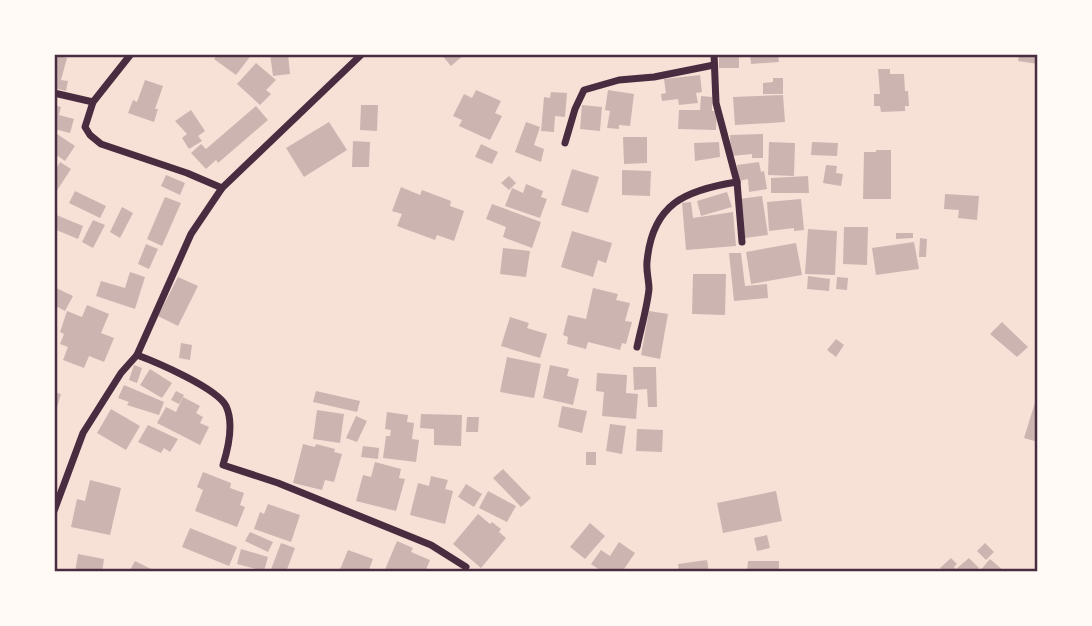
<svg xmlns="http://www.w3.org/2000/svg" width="1092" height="626" font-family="'Golos Text',sans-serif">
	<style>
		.building { fill: #ccb4b1 }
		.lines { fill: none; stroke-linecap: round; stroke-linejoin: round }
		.minor { stroke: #4a2c40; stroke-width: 7 }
		.neatline { fill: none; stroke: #4a2c40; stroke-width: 2.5 }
	</style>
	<rect width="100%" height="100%" fill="#f7e1d7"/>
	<g class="building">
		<path d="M54 54H65L64 57 67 58 61 80 68 81 66 91 54 88Z"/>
		<path d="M218 54H252L236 75 214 59Z"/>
		<path d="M270 54H288L290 74 273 76Z"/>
		<path d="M441 54H465L451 66Z"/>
		<rect x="719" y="54" width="20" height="14"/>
		<path d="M750 54H778L779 62 751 64Z"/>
		<path d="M1019 54H1038V64L1018 61Z"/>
		<path d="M256 63 276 80 266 90 271 94 260 105 237 84Z"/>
		<path d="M878 69H890V74H904L905 91H908L909 106H905V111L881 112 880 106H874V94H880Z"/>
		<path d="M700 75 702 92 696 93 698 103 679 105 678 99 662 101 661 94 666 93 664 79Z"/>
		<path d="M773 78H783V94H763V83L773 82Z"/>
		<path d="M145 80 163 86 155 109H158L154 122 128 113 133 100 137 102Z"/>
		<path d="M476 90 501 101 495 113 502 116 490 140 459 126 462 120 453 116 464 94 472 98Z"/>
		<path d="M608 90 634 94 630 126 619 125V129L607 128 610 111 605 110Z"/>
		<path d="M551 92 567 93 565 117 555 116 554 132 541 131 544 97 550 98Z"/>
		<path d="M783 95 785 122 735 125 733 97Z"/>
		<path d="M701 96 712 97V111H717L716 130 678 129 679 110H700Z"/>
		<path d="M54 105 61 107 59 115 74 119 70 133 54 129Z"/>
		<path d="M361 105H378L377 131 360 130Z"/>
		<path d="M582 105 602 107 600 131 580 129Z"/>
		<path d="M256 106 268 120 218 163 216 160 206 169 191 153 201 144 206 149Z"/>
		<path d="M191 110 205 131 198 136 202 141 189 149 182 138 187 134 175 121Z"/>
		<path d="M329 122 347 150 304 177 286 148Z"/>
		<path d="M526 122 540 127 534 145 544 149 541 162 515 152Z"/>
		<path d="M54 132 75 146 65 161 58 156 54 161Z"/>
		<path d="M763 134V158H752V154L731 156 730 135Z"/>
		<path d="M623 137H647V163L624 164Z"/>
		<path d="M353 141 370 142 369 167H352Z"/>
		<path d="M719 142 720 157 695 161 694 143Z"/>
		<path d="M769 142 795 143 794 176 768 175Z"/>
		<path d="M812 142 838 143 837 156 811 155Z"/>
		<path d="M481 144 498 152 492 164 475 157Z"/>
		<path d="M876 150H891V199H863L864 152H876Z"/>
		<path d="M60 162 71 169 54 195V168L56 169Z"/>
		<path d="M759 162 761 172 764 171 767 189 749 192 748 179 739 181 737 165Z"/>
		<path d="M826 165 837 166 836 173 843 174 841 186 823 183Z"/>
		<path d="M572 169 599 177 588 213 561 205Z"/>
		<path d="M622 170 651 171 650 196 622 195Z"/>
		<path d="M166 175 185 183 180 195 161 186Z"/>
		<path d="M509 176 516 183 509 190 501 183Z"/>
		<path d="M808 176 809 193H771V178Z"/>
		<path d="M526 184 543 191 541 197 547 199 540 218 505 206 512 188 523 193Z"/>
		<path d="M401 187 420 195 422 190 451 201 450 206 464 211 454 241 437 235 435 240 397 226 402 214 392 211Z"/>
		<path d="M75 191 106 206 100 218 69 203Z"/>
		<path d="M727 192 732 207 701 216 697 201Z"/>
		<path d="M945 194 979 196 977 220 958 218 959 210 944 209Z"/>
		<path d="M762 196 768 235 745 238 739 199Z"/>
		<path d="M165 197 181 203 162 246 147 239Z"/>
		<path d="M801 199 804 230 794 231V228L769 231 767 202Z"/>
		<path d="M691 202 693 218 733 212 736 246 686 250 682 203Z"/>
		<path d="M492 204 541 222 532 248 503 237 506 227 486 219Z"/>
		<path d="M122 207 133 213 120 238 110 232Z"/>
		<path d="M54 214 83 226 78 239 54 229Z"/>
		<path d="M93 220 105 225 93 248 82 242Z"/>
		<path d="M844 227H868L867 265 843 264Z"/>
		<path d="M808 229 837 231 835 275 805 274Z"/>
		<path d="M572 231 612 243 606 263 598 260 593 277 561 267Z"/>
		<path d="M896 233H913V238L896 239Z"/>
		<path d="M920 238 927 239 926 257H919Z"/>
		<path d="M914 242 919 269 876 275 872 248Z"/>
		<path d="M796 243 802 275 751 284 746 252Z"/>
		<path d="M146 244 158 249 149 269 138 264Z"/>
		<path d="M503 248 530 251 526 277 500 274Z"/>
		<path d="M729 253H741L745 286 767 284 768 298 734 301Z"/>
		<path d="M130 272 145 277 135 309 96 296 101 281 125 288Z"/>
		<path d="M693 274H726L725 315 692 314Z"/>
		<path d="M808 276 830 279 829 291 807 289Z"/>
		<path d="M178 277 198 286 178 326 158 316Z"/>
		<path d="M837 277 848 278 847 290 836 289Z"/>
		<path d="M54 287 73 296 65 311 54 305Z"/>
		<path d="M593 288 618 294 616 300 630 303 625 321 632 322 626 344 622 343 620 350 588 342 586 349 567 344 568 337 563 335 568 315 586 319Z"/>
		<path d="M87 305 109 314 101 333 114 338 104 362 89 356 84 368 63 360 68 347 60 344 64 334 60 332 67 311 82 317Z"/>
		<path d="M649 311 668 314 660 359 641 355Z"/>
		<path d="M510 317 529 323 527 328 547 334 540 358 501 346Z"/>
		<path d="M1002 322 1028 347 1017 357 990 334Z"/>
		<path d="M836 339 844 345 836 357 827 350Z"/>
		<path d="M181 343 192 345 190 360 179 358Z"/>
		<path d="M507 357 541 364 534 398 500 392Z"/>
		<path d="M134 365 142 368 137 383 129 380Z"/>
		<path d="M550 365 569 369 567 376 579 379 573 405 543 398Z"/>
		<path d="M633 367H656L657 407H648L647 389 634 390Z"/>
		<path d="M150 369 172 383 162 398 140 385Z"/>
		<path d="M597 373 627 375 626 393 638 394 636 419 602 416 604 392 596 391Z"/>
		<path d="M124 385 164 402 159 415 127 405 129 402 118 398Z"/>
		<path d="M176 391 184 395 179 404 171 400Z"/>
		<path d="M316 391 360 401 357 412 313 402Z"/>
		<path d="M54 392 61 394 55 414H54Z"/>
		<path d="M1038 393V442L1024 438Z"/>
		<path d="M183 397 200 406 196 413 203 417 200 423 209 427 200 445 157 423 166 407 176 412Z"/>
		<path d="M562 406 587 411 582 433 558 427Z"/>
		<path d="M111 409 140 426 126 450 97 433Z"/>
		<path d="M317 410 344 414 340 443 313 439Z"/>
		<path d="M387 412 408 415 407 422 414 423 412 439 419 440 416 462 383 458 386 436H390L391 430 385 429Z"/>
		<path d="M421 414 462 415 461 446 434 445V429L420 428Z"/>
		<path d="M356 416 367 421 357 442 346 438Z"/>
		<path d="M467 417H479L478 432H466Z"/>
		<path d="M610 424 626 426 622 454 606 451Z"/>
		<path d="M148 425 178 439 170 452 164 448 161 453 138 442Z"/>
		<path d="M637 429 663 430 662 452 636 451Z"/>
		<path d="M303 444 315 447 316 444 335 449 334 452 342 454 334 482 325 480 322 490 293 483Z"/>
		<path d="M363 446 379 448 378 459 361 457Z"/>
		<rect x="586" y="452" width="10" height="13"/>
		<path d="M375 462 401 469 399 478 405 479 396 511 356 501 363 475 371 477Z"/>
		<path d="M503 469 531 498 521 507 493 478Z"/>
		<path d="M203 472 231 483 230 488 244 493 240 505 245 507 237 527 195 511 203 490 197 487Z"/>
		<path d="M431 476 448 480 445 489 453 491 445 524 410 515 418 483 429 486Z"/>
		<path d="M90 480 121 488 110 535 71 527 77 499 85 501Z"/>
		<path d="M466 484 482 494 474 507 458 497Z"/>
		<path d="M488 491 516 506 507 522 479 508Z"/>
		<path d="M776 491 782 521 723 533 717 503Z"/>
		<path d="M268 504 300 515 291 542 254 529 260 512 264 514Z"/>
		<path d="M478 514 490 524 492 522 501 529 499 532 506 538 481 568 453 544Z"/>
		<path d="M590 523 605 536 585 559 570 547Z"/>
		<path d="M190 528 237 547 229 566 182 547Z"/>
		<path d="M250 532 273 542 268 552 245 541Z"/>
		<path d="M767 535 770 548 757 551 754 538Z"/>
		<path d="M397 541 413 548 411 552 430 560 425 572H384Z"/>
		<path d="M619 542 635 553 622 572H603L591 564 601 550 610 556Z"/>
		<path d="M281 543 295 548 286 572H270Z"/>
		<path d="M985 543 994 552 986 560 977 551Z"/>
		<path d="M241 549 268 557 264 571 237 564Z"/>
		<path d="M348 550 373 559 368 572H339Z"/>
		<path d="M78 554 104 559 102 572H75Z"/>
		<path d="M951 558 957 564 954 567 956 569 969 558 979 568 975 572H944L940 568Z"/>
		<path d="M990 559 1005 572H979Z"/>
		<path d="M707 560 709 572H679L678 564Z"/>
		<path d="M135 561 151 569 149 572H129Z"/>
		<path d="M748 561H779V572H747Z"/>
	</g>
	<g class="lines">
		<g class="minor">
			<path d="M131 54 93 102 85 127 90 135 101 144 187 173 222 188"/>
			<path d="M714 54 716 103 737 182 742 242"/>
			<path d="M54 93 93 102"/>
			<path d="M565 143 575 109 584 90 619 80 654 77 714 65"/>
			<path d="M637 347C641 328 647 308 649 289 649 280 646 271 647 262 652 204 685 190 737 182"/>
			<path d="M137 355C156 362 217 388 226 406 234 423 228 449 223 465L278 483 431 545 466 567"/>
			<path d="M54 511 83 433 121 373 137 355 191 234 222 188 362 54"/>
		</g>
	</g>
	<rect width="1092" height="626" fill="none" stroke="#fffaf5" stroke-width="112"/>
	<rect x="56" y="56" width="980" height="514" class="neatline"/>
</svg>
